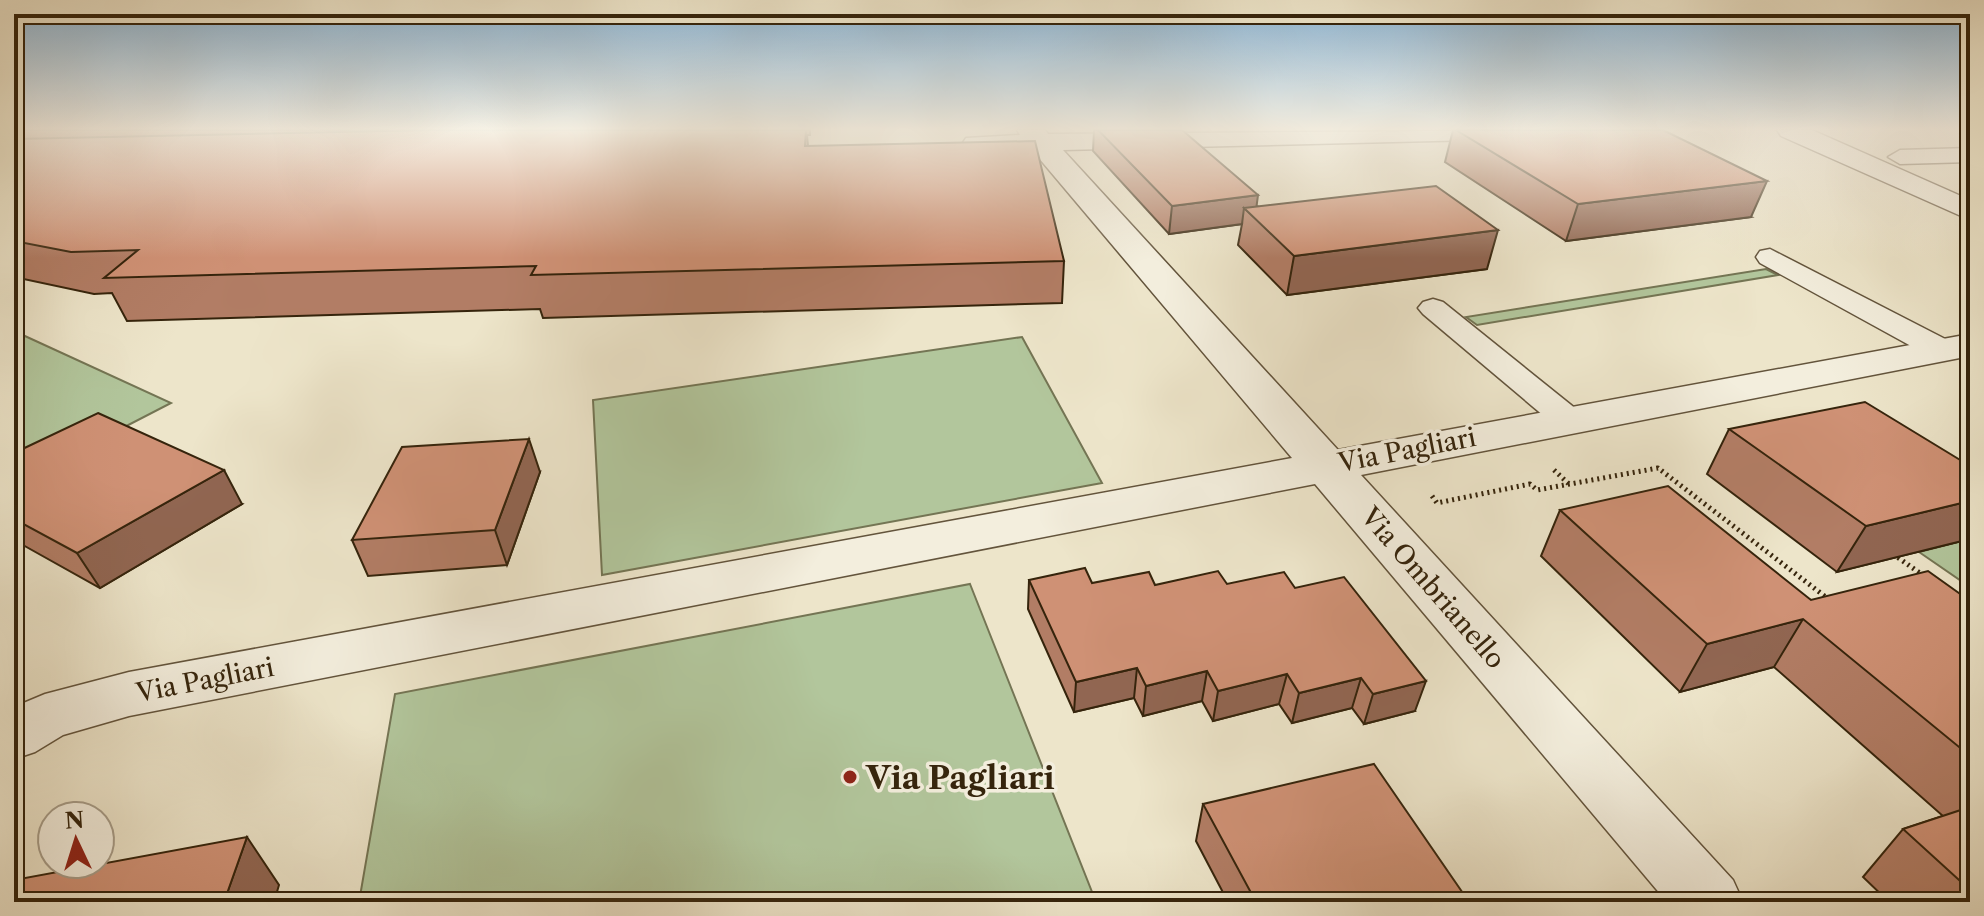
<svg xmlns="http://www.w3.org/2000/svg" width="1984" height="916" font-family="'Libre Caslon Text',serif">
	<style>
		.green { fill: #b2c69c; stroke: #747554; stroke-width: 2 }
		.lines { fill: none; stroke-linecap: round; stroke-linejoin: round }
		.service-casing { stroke: #63543c; stroke-width: 3 }
		.minor-casing { stroke: #63543c; stroke-width: 3 }
		.path { stroke: #35240c; stroke-width: 5; stroke-dasharray: 2 4; stroke-linecap: butt }
		.service { fill: #f3eedd; fill-rule: evenodd }
		.minor { fill: #f3eedd; fill-rule: evenodd }
		.wall { fill: #b27d65; stroke: #35240c; stroke-width: 2 }
		.shaded-wall { fill: #916652; stroke: #35240c; stroke-width: 2 }
		.building { fill: #cf9175; stroke: #35240c; stroke-width: 2 }
		.poi-dot { fill: #8f2418; stroke: #f3eedd; stroke-width: 3 }
		.labels { text-anchor: middle; dominant-baseline: central; stroke-width: 7; stroke-linejoin: round; paint-order: stroke }
		.street-label { font-size: 26px; fill: #35240c; stroke: #f3eedd }
		.near-poi-label { font-size: 32px; font-weight: bold; fill: #35240c; stroke: #f3eedd; text-anchor: start }
	</style>
	<rect width="100%" height="100%" fill="#ede5ca"/>
	<filter id="stains"><feTurbulence type="fractalNoise" baseFrequency=".0025" numOctaves="4"/><feColorMatrix values="0 0 0 0 .2 0 0 0 0 .09 0 0 0 0 .02 0 0 0 .5 -.17"/></filter>
	<radialGradient id="worn" r=".72"><stop offset=".6" stop-color="#630" stop-opacity="0"/><stop offset="1" stop-color="#630" stop-opacity=".3"/></radialGradient>
	<g class="green">
		<path d="M1766 269 1778 275 1477 325 1466 317Z"/>
		<path d="M14 331 171 403 14 484Z"/>
		<path d="M1022 337 1102 483 602 575 593 400Z"/>
		<path d="M1970 539V587L1919 552Z"/>
		<path d="M970 584 1096 902H359L395 694Z"/>
	</g>
	<g class="lines">
		<defs>
			<g id="service">
				<path d="M1970 148V162L1900 164 1888 157 1900 150Z"/>
				<path d="M1770 249 1953 343 1958 350 1953 357H1931L1760 263 1756 257 1760 251Z"/>
				<path d="M1433 299 1443 302 1581 413 1586 420 1581 427 1569 430 1557 427 1423 314 1418 308 1423 302Z"/>
			</g>
			<g id="minor">
				<path d="M1017 130H1045L1048 134 1566 130 1562 136 1553 138 1063 150 1338 450 1970 334V356L1361 475 1733 880 1743 902H1667L1315 484 129 716 63 735 35 752 14 759V707L45 694 129 672 1292 458 1033 151 966 150 962 144 966 138 1020 135Z"/>
				<path d="M1777 130H1812L1970 200V220L1781 136Z"/>
			</g>
		</defs>
		<use href="#service" class="service-casing"/>
		<use href="#minor" class="minor-casing"/>
		<g class="path">
			<path d="M1554 470 1570 485"/>
			<path d="M1432 496 1437 503 1530 484 1537 490 1658 468 1827 598"/>
			<path d="M1893 554 1924 576"/>
		</g>
		<use href="#service" class="service"/>
		<use href="#minor" class="minor"/>
	</g>
	<g class="wall">
		<path d="M14 130H810V135H807L808 146 1064 261 1062 303 543 318 540 309 127 321 112 293 94 294 14 277Z"/>
		<path d="M1094 130H1182L1256 206 1487 269 1287 295 1238 245 1242 224 1169 234 1093 151Z"/>
		<path d="M1453 130H1554L1751 217 1566 241 1445 162Z"/>
		<path d="M1729 429 1970 466V539L1837 572 1707 474Z"/>
		<path d="M14 453 242 504 100 588 14 540Z"/>
		<path d="M540 472 507 565 368 576 352 540Z"/>
		<path d="M1560 510 1811 600 1970 601V902H1889L1863 877 1903 829 1943 816 1774 667 1680 692 1541 556Z"/>
		<path d="M1029 580 1092 583 1155 585 1227 584 1295 588 1415 711 1364 724 1352 708 1292 723 1279 704 1213 721 1202 701 1143 716 1134 698 1074 712 1028 609Z"/>
		<path d="M1203 804 1469 902H1228L1196 841Z"/>
	</g>
	<g class="shaded-wall">
		<path d="M1767 181 1751 217 1566 241 1578 204Z"/>
		<path d="M1258 195 1255 218 1244 208 1242 224 1169 234 1172 206Z"/>
		<path d="M1498 230 1487 269 1287 295 1294 256Z"/>
		<path d="M529 439 540 472 507 565 495 530Z"/>
		<path d="M224 470 242 504 100 588 77 553Z"/>
		<path d="M1970 501V539L1837 572 1866 526Z"/>
		<path d="M1803 619 1774 667 1680 692 1707 644Z"/>
		<path d="M1137 668 1134 698 1074 712 1076 682Z"/>
		<path d="M1207 671 1202 701 1143 716 1146 686Z"/>
		<path d="M1287 674 1279 704 1213 721 1218 691Z"/>
		<path d="M1361 678 1352 708 1292 723 1299 693Z"/>
		<path d="M1426 681 1415 711 1364 724 1373 694Z"/>
		<path d="M247 837 279 885 274 902H224Z"/>
	</g>
	<g class="building">
		<path d="M430 130H806L805 146 1035 141 1064 261 531 275 536 266 104 278 138 250 71 252 14 241V139Z"/>
		<path d="M1098 130H1182L1258 195 1172 206Z"/>
		<path d="M1456 130H1663L1767 181 1578 204Z"/>
		<path d="M1436 186 1498 230 1294 256 1244 208Z"/>
		<path d="M1865 402 1970 466V501L1866 526 1729 429Z"/>
		<path d="M98 413 224 470 77 553 14 519V453Z"/>
		<path d="M529 439 495 530 352 540 402 447Z"/>
		<path d="M1668 486 1811 600 1928 571 1970 601V756L1803 619 1707 644 1560 510Z"/>
		<path d="M1085 568 1092 583 1149 572 1155 585 1218 571 1227 584 1284 572 1295 588 1344 577 1426 681 1373 694 1361 678 1299 693 1287 674 1218 691 1207 671 1146 686 1137 668 1076 682 1029 580Z"/>
		<path d="M1374 764 1469 902H1256L1203 804Z"/>
		<path d="M1970 807V890L1903 829Z"/>
		<path d="M247 837 224 902H14V880Z"/>
	</g>
	<linearGradient id="sky" x2="0" y2="1"><stop stop-color="#8bb7d9"/><stop offset="0.5" stop-color="#f7f3e7"/><stop offset="1" stop-color="#f7f3e7" stop-opacity="0"/></linearGradient>
	<rect width="1984" height="258" fill="url(#sky)"/>
	<circle class="poi-dot" cx="850" cy="777" r="8"/>
	<g class="labels">
		<g class="street-label">
			<text transform="translate(1407 450) rotate(-11)">Via Pagliari</text>
			<text transform="translate(1433 588) rotate(49)">Via Ombrianello</text>
			<text transform="translate(205 680) rotate(-11)">Via Pagliari</text>
		</g>
		<g class="near-poi-label">
			<text x="866" y="777">Via Pagliari</text>
		</g>
	</g>
	<rect width="1984" height="916" fill="none" stroke="#ede5ca" stroke-width="48"/>
	<rect x="16" y="16" width="1952" height="884" fill="none" stroke="#35240c" stroke-width="4"/>
	<rect x="24" y="24" width="1936" height="868" fill="none" stroke="#35240c" stroke-width="2"/>
	<g transform="translate(76 840) rotate(356)"><circle r="38" fill="#f3eedd" stroke="#a79d89" stroke-width="2"/>
	<path d="M0-6L14 30L0 20L-14 30Z" fill="#8f2418"/>
	<text y="-12" font-size="22" font-weight="bold" text-anchor="middle" fill="#35240c">N</text>
	</g>
	<rect width="100%" height="100%" filter="url(#stains)"/>
	<rect width="100%" height="100%" fill="url(#worn)"/>
</svg>
